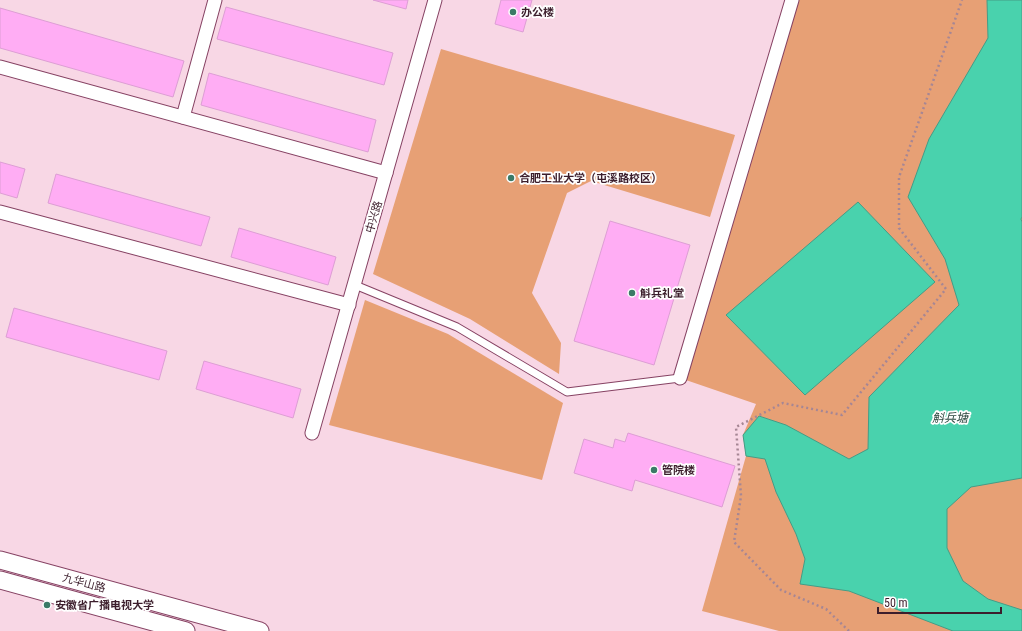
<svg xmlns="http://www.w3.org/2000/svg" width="1022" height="631" font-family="'Roboto Condensed','Noto Sans SC',sans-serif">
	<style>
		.green { fill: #e7a075 }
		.water { fill: #49d2ad; stroke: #459c86 }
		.building { fill: #ffadf4; stroke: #dd9ed4 }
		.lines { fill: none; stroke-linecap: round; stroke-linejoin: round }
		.service-casing { stroke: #864263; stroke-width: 9 }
		.minor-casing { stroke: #864263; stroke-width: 15 }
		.tertiary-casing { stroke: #864263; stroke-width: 19 }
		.path { stroke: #a68694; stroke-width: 2.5; stroke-dasharray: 2 3; stroke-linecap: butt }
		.service { stroke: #fff; stroke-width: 7 }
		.minor { stroke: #fff; stroke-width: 13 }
		.tertiary { stroke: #fff; stroke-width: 17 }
		.poi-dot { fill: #3b7a67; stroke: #fff; stroke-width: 1.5 }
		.labels { text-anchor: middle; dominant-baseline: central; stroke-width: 3.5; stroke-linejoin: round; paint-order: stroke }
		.poi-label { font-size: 11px; font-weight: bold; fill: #3c1e2c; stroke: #fff; text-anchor: start }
		.street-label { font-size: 11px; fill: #3c1e2c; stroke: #fff }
		.water-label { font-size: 12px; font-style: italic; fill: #2d4940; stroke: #fff }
	</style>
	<rect width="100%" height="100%" fill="#f8d7e5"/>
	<g class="green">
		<path d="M792 0H1022V631H779L702 611 746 456 743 435 756 404 680 378Z"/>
		<path d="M441 49 735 135 710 217 591 181 567 193 532 293 561 343 559 374 470 319 373 274Z"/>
		<path d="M365 300 448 334 563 403 542 480 329 425Z"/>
	</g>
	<g class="water">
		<path d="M987 0H1022V217L1021 219 1022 222V478L971 487 947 509V548L963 581 988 599 1022 610V631H953L849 591 800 584 805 559 796 534 776 492 765 459 746 456 743 435 759 416 786 425 849 459 868 449 869 397 959 305 945 259 908 197 929 139 988 38Z"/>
		<path d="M858 202 935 282 805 395 726 315Z"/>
	</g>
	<g class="building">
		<path d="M373 0H408L406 9Z"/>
		<path d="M501 0H532L523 32 495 24Z"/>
		<path d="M226 7 393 53 384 85 217 39Z"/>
		<path d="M0 8 184 61 173 97 0 48Z"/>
		<path d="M209 73 376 120 368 152 201 105Z"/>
		<path d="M0 162 25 169 17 198 0 193Z"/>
		<path d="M56 174 210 217 201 246 48 203Z"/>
		<path d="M610 221 690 245 654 365 574 341Z"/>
		<path d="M239 228 336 257 328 285 231 257Z"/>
		<path d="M14 308 167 351 159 380 6 337Z"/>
		<path d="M204 361 301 389 293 418 196 389Z"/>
		<path d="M628 433 735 466 722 507 635 480 632 491 574 473 584 439 613 448 615 439 625 442Z"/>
	</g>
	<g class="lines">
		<defs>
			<path id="service" d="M355 285 457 327 567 392 680 378"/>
			<g id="minor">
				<path d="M0 67 386 173"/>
				<path d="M183 117 215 0"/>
				<path d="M0 212 349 305"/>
				<path d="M680 378 792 0"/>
				<path d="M312 433 435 0"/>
			</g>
			<g id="tertiary">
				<path d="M0 560 260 631"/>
				<path d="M0 580 186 631"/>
			</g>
		</defs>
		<use href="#service" class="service-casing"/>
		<use href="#minor" class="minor-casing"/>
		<use href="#tertiary" class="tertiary-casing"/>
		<path class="path" d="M849 631 826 609 781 590 734 542 741 496 736 427 783 403 842 415 946 289 899 228V177L962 0"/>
		<use href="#service" class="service"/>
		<use href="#minor" class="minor"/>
		<use href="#tertiary" class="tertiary"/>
	</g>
	<g class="poi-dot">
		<circle cx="513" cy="12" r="4"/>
		<circle cx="511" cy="178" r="4"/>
		<circle cx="632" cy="293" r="4"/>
		<circle cx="654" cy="470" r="4"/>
		<circle cx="47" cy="605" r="4"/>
	</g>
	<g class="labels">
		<g class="poi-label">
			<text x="521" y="12">办公楼</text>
			<text x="519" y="178">合肥工业大学（屯溪路校区）</text>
			<text x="640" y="293">斛兵礼堂</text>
			<text x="662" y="470">管院楼</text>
			<text x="55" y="605">安徽省广播电视大学</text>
		</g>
		<g class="street-label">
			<text transform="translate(374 217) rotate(-74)">中兴路</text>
			<text transform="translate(84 583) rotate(15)">九华山路</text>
		</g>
		<g class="water-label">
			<text x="950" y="418">斛兵塘</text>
		</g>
	</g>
	<path d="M878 607v6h123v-6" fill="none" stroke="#3c1e2c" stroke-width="2"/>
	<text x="884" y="607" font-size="12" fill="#3c1e2c" stroke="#ffffff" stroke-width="3" paint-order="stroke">50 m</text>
</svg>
